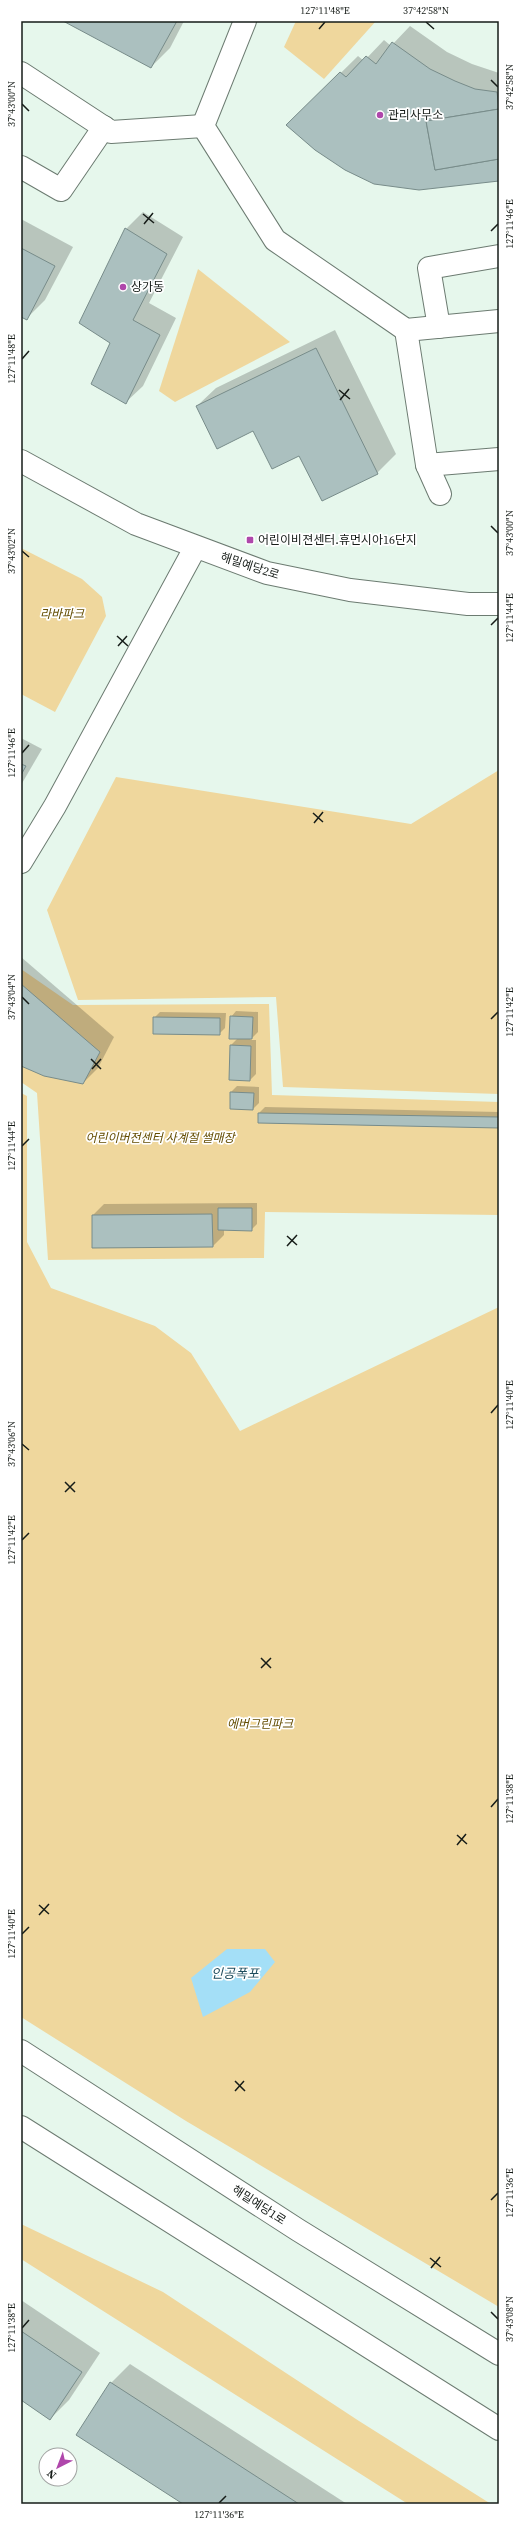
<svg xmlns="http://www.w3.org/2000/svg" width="520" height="2525" font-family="'Source Serif 4','Noto Sans KR',serif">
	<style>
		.green { fill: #efd79d }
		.water { fill: #a4dff7 }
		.shadow { fill: #0003 }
		.building { fill: #abc0bf; stroke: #788c8a }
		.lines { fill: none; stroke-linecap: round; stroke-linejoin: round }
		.minor-casing { stroke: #6c7b71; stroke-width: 24 }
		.minor { stroke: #fff; stroke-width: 22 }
		.ticks { fill: none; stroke: #161c18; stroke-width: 1.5 }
		.poi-dot { fill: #af47ab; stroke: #fff; stroke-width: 1.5 }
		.labels { text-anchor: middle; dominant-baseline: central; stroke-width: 3.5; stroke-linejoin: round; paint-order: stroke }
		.poi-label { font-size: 12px; fill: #161c18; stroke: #fff; text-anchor: start }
		.street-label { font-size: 12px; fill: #161c18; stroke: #fff }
		.park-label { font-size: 12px; font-style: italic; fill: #644d02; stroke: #fff }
		.water-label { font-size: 13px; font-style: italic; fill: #1d4c5d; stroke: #fff }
		.neatline { fill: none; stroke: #161c18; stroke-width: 1.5 }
		.ticks-label { font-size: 10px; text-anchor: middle; fill: #161c18 }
	</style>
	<rect width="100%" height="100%" fill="#e6f7ec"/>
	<g class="green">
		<path d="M296 21H376L324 79 284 47Z"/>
		<path d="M198 269 290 342 175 402 159 391Z"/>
		<path d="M21 548 82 579 102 597 106 616 55 712 21 694Z"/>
		<path d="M499 770V1094L283 1087 276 997 78 1000 47 910 116 777 411 824Z"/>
		<path d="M21 969 73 1005 269 1004 272 1095 499 1102V1215L265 1212 264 1258 48 1260 37 1093 21 1082Z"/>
		<path d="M21 1093 27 1096V1242L51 1288 155 1326 191 1353 240 1431 499 1307V2307L186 2121 21 2017Z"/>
		<path d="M21 2224 163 2292 359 2421 491 2504H408L21 2259Z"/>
	</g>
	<path class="water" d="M227 1949H265L275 1962 250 1992 203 2017 191 1978Z"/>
	<g class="shadow">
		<path d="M65 21H184L170 48 151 67Z"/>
		<path d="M410 26 447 52 472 64 499 73V180L288 125 358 56 364 61 384 40 391 46Z"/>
		<path d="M143 212 183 237 149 303 176 318 143 386 126 402 112 343 126 229Z"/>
		<path d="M21 219 73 247 45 300 26 319 21 316Z"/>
		<path d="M335 330 396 454 377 473 300 454 254 430 197 406 216 388Z"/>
		<path d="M21 738 42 749 21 785Z"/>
		<path d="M21 957 114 1037 98 1068 83 1083 21 1064Z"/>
		<path d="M236 1011 258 1012V1032L250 1040H256V1074L250 1080 231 1045 238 1038 231 1017Z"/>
		<path d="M160 1012 226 1013 225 1028 219 1034 154 1018Z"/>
		<path d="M237 1086 259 1087V1103L253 1109 231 1092Z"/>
		<path d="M265 1107 499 1112V1127L259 1113Z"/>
		<path d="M257 1203V1224L251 1230 224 1229V1235L213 1246 93 1247V1215L104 1204Z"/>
		<path d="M21 2300 100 2353 69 2400 50 2419 21 2399Z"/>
		<path d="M130 2364 347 2504H185L111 2383Z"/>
	</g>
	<g class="building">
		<path d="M63 21H177L151 68Z"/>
		<path d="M392 42 430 69 455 81 475 89 497 92 499 109 426 121 435 170 499 159V181L419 190 374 184 345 170 315 150 286 125 340 72 346 77 366 56 376 64Z"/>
		<path d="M499 109V159L435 170 426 121Z"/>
		<path d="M125 228 167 254 133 320 160 335 126 404 91 384 110 343 79 323Z"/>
		<path d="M21 248 55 266 27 320 21 317Z"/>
		<path d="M316 348 378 474 322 501 299 456 272 469 253 431 217 449 196 406Z"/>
		<path d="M21 764 26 766 21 775Z"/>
		<path d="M21 984 100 1052 83 1084 44 1076 21 1066Z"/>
		<path d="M230 1016 253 1017 252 1039H229Z"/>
		<path d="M153 1017 220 1018V1035L153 1034Z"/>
		<path d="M230 1045 251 1046 250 1081 229 1080Z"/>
		<path d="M230 1092 254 1093 253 1110 230 1109Z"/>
		<path d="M258 1113 499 1117V1128L258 1123Z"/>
		<path d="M218 1208H252V1231L218 1230Z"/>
		<path d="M212 1214 213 1247 92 1248V1215Z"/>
		<path d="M21 2331 82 2372 50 2420 21 2400Z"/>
		<path d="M110 2382 299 2504H183L76 2435Z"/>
	</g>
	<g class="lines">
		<defs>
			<g id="minor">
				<path d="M245 21 203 126 275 240 406 330 499 321"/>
				<path d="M21 73 111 132 203 126"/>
				<path d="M21 167 61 190 104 127"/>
				<path d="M439 327 429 268 499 256"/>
				<path d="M406 330 427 465 499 459"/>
				<path d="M21 461 136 524 267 573 350 590 468 604H499"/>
				<path d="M427 465 440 494"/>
				<path d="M21 862 55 806 195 548"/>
				<path d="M21 2051 298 2230 499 2354"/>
				<path d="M21 2127 499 2429"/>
			</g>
		</defs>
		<use href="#minor" class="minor-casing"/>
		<use href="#minor" class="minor"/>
	</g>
	<path class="ticks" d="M426 22 434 29M319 29 325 22M491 80 498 87M22 104 29 111M143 214 154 223M144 224 153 213M491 231 498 224M22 359 29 351M339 390 350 399M340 400 349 389M491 526 498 533M22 551 29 557M491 625 498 618M117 636 128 646M118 646 127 636M22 753 29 745M313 813 323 822M314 823 323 812M22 997 29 1004M491 1019 498 1012M91 1059 101 1069M92 1069 101 1059M22 1146 29 1139M287 1236 297 1245M287 1246 297 1235M491 1413 498 1405M22 1444 29 1450M65 1482 75 1492M65 1492 75 1482M22 1540 29 1533M261 1658 271 1668M261 1668 271 1658M491 1807 498 1799M457 1835 467 1844M457 1845 466 1834M39 1905 49 1914M39 1915 49 1904M22 1934 29 1927M235 2081 245 2091M235 2091 244 2081M491 2200 498 2193M430 2258 441 2267M431 2268 440 2257M491 2312 498 2319M22 2328 29 2320M219 2503 226 2496"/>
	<g class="poi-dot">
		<circle cx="380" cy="115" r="4"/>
		<circle cx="123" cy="287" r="4"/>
		<rect x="246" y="536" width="8" height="8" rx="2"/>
	</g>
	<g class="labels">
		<g class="poi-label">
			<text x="388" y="115">관리사무소</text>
			<text x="131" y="287">상가동</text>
			<text x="258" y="540">어린이비젼센터.휴먼시아16단지</text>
		</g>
		<g class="street-label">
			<text transform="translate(250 566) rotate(18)">해밀예당2로</text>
			<text transform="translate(259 2205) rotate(33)">해밀예당1로</text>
		</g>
		<g class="park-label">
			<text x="62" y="614">라바파크</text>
			<text x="160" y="1138">어린이버전센터 사계절 썰매장</text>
			<text x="260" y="1724">에버그린파크</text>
		</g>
		<g class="water-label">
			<text x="235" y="1973">인공폭포</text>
		</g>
	</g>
	<rect width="520" height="2525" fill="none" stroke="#ffffff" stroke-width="44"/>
	<g transform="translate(58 2467) rotate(222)"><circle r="19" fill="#ffffff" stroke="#a2a4a3"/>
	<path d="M0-3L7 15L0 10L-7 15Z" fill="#af47ab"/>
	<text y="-6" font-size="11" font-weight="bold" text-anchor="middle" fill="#161c18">N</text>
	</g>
	<rect x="22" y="22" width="476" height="2481" class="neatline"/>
	<g class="ticks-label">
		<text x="325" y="14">127°11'48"E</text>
		<text x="426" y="14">37°42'58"N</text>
		<text transform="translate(509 87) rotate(-90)" y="4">37°42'58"N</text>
		<text transform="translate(11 104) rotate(-90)" y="4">37°43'00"N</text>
		<text transform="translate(509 224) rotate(-90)" y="4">127°11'46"E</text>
		<text transform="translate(11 359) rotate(-90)" y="4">127°11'48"E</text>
		<text transform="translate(509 533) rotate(-90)" y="4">37°43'00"N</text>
		<text transform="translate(11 551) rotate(-90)" y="4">37°43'02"N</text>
		<text transform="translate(509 618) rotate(-90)" y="4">127°11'44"E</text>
		<text transform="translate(11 753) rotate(-90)" y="4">127°11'46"E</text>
		<text transform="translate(11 997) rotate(-90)" y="4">37°43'04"N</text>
		<text transform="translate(509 1012) rotate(-90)" y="4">127°11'42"E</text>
		<text transform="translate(11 1146) rotate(-90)" y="4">127°11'44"E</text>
		<text transform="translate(509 1405) rotate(-90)" y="4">127°11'40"E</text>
		<text transform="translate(11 1444) rotate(-90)" y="4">37°43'06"N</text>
		<text transform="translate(11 1540) rotate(-90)" y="4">127°11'42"E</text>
		<text transform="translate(509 1799) rotate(-90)" y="4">127°11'38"E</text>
		<text transform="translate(11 1934) rotate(-90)" y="4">127°11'40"E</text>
		<text transform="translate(509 2193) rotate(-90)" y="4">127°11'36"E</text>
		<text transform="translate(509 2319) rotate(-90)" y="4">37°43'08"N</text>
		<text transform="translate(11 2328) rotate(-90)" y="4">127°11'38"E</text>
		<text x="219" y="2518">127°11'36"E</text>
	</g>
</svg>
